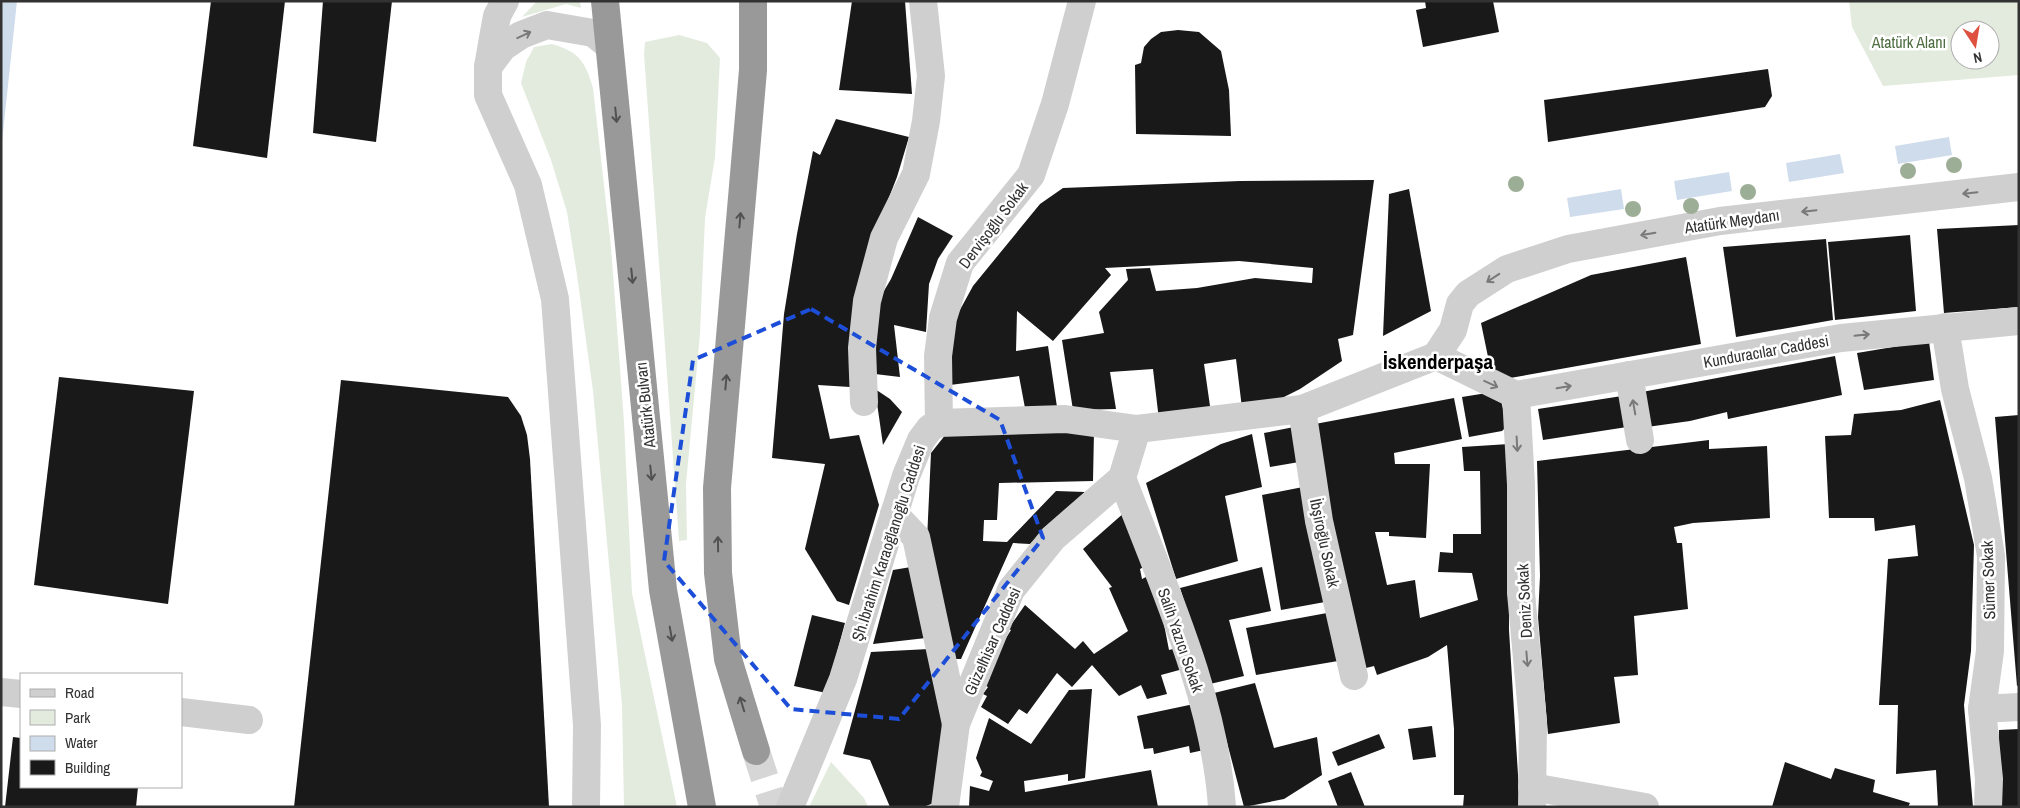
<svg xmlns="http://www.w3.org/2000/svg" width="2020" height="808" font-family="'Archivo Narrow',sans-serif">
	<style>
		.green { fill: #e3ebde; fill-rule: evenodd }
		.water { fill: #cfdcec }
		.building { fill: #191919 }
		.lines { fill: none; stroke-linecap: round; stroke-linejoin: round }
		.highway-tunnel { stroke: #d6d6d6; stroke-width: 28; stroke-dasharray: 28 14; stroke-linecap: butt }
		.minor { stroke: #cfcfcf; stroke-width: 28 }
		.highway { stroke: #999; stroke-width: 28 }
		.tree { fill: #9dae96 }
		.oneway { stroke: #797979 }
		.oneway2 { stroke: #515151 }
		.marked { fill: none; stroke: #1d4ed8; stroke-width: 4; stroke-dasharray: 10 6; stroke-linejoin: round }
		.labels { text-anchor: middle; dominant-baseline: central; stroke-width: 5; stroke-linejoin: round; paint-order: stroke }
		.park-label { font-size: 16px; fill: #4d6c40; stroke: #fff }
		.street-label { font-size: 16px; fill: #323232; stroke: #fff }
		.district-label { font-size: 21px; font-weight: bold; fill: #000; stroke: #fff }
	</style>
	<rect width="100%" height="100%" fill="#fff"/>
	<g class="green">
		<path d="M537 1H580L581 8 566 4 522 17Z"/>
		<path d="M1849 1H2019V75L1883 86 1852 27ZM1960 30H1990V60H1960Z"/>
		<path d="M679 35 707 43 720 58 715 157 705 218 700 334 686 484 687 540 679 541 644 54 645 42Z"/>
		<path d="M552 44C579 52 585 61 593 88L611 247 624 422 632 593 677 807H624L622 705 593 391 577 275 567 212 551 160 521 83 526 62 534 47Z"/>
		<path d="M831 762 864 798 868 807H809Z"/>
	</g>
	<g class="water">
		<path d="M1 1H17L1 151Z"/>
		<path d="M1949 137 1952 155 1898 164 1895 146Z"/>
		<path d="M1840 154 1844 173 1789 182 1786 163Z"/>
		<path d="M1729 172 1732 191 1677 200 1674 181Z"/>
		<path d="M1621 189 1624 209 1570 217 1567 198Z"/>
	</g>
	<g class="building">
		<path d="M211 1H285L267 158 193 146Z"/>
		<path d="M323 1H392L376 142 313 133Z"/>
		<path d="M852 1H905L912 94 839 90Z"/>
		<path d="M1425 1H1493L1499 32 1423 47 1416 10 1426 8Z"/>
		<path d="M1178 30 1199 32 1221 51 1229 90 1231 136 1136 134 1135 65 1141 63 1144 47 1151 39 1161 32Z"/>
		<path d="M1768 69 1772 96 1765 107 1548 142 1544 100Z"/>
		<path d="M836 119 909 137 897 177 870 246 850 387 818 385 830 439 859 435 879 505 849 605 837 601 805 549 825 464 772 458 784 314 797 234 813 151 820 155Z"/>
		<path d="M1374 180 1353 335 1338 339 1342 361 1300 389 1266 406 1242 408 1236 359 1204 364 1211 413 1159 420 1153 369 1110 372 1116 409 1073 410 1062 340 1104 333 1099 312 1128 280 1126 269 1150 268 1156 291 1197 288 1255 278 1312 283 1313 268 1239 261 1105 268 1111 275 1053 341 1017 311 1016 351 1048 346 1057 407 1025 408 1019 376 950 385V328L973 286 1040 204 1063 188 1240 181Z"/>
		<path d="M1409 189 1431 311 1383 336 1389 194Z"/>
		<path d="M918 217 953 236 938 259 929 284 926 332 894 325 900 377 875 374 872 311 891 279Z"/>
		<path d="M2019 225V307L1944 313 1937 229Z"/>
		<path d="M1910 235 1916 311 1835 320 1828 242Z"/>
		<path d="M1826 239 1833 320 1736 337 1723 247Z"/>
		<path d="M1686 257 1701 344 1493 381 1481 323 1591 275Z"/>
		<path d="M1929 341 1934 380 1864 390 1857 353Z"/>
		<path d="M1835 356 1842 395 1728 419 1727 412 1690 421 1647 427 1642 392Z"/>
		<path d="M59 377 194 391 168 604 34 585Z"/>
		<path d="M341 380 508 397 521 416 527 435 530 459 549 807H294Z"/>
		<path d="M875 389 890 399 902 412 883 445Z"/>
		<path d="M1493 392 1500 396 1507 426 1502 431 1469 437 1462 397Z"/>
		<path d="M1622 396 1627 427 1543 440 1538 409Z"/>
		<path d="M1454 398 1462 439 1394 453 1395 464H1430L1426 538 1389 536V532H1375L1387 585 1415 580 1420 618 1478 600 1472 573 1438 572 1440 552 1453 553V534H1481L1480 471H1464L1462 447 1509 444V630L1520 807H1463L1464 795H1454V729L1447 645 1428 657 1377 675 1374 666 1362 669 1331 541 1315 424Z"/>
		<path d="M1940 400 1974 545 1971 651 1964 705 1973 807H1938L1936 770 1896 774 1898 705H1879L1888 559 1918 556 1915 525 1875 531 1874 518H1829L1825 436 1851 435 1854 414 1901 410Z"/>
		<path d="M2019 415V685L2017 686 1995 417Z"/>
		<path d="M1299 426 1305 461 1270 467 1264 433Z"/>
		<path d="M1094 431 1093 481 999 483 997 520H984L983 541 1007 542 1056 491 1085 492 1030 544 1013 543 961 659H951L927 540 931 453 946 434Z"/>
		<path d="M1252 434 1262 487 1225 496 1238 561 1176 579 1146 483 1221 444Z"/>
		<path d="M1709 440V449L1767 446 1770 518 1693 523 1674 527 1677 543H1682L1688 609 1634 616 1638 675 1614 677 1620 723 1548 734 1538 617 1540 576 1537 461Z"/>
		<path d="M1303 487 1325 602 1281 610 1262 495Z"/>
		<path d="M1125 512 1149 564 1140 569 1142 579 1154 573 1169 650 1177 648 1183 669 1161 675 1167 694 1147 699 1141 685 1119 696 1092 665 1072 687 1057 673 1027 714 1019 709 1008 724 981 707 987 696 983 694 988 687 984 685 990 678 986 677 991 662 1011 630 1008 629 1025 605 1075 649 1083 641 1094 654 1128 631 1109 588 1112 587 1083 549Z"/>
		<path d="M911 567 926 638 873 644 893 570Z"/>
		<path d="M1262 567 1271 611 1229 620 1244 676 1210 684 1180 588Z"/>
		<path d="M1327 613 1338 661 1256 675 1246 628Z"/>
		<path d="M812 615 845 623 826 693 794 686Z"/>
		<path d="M929 649 943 720 934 803 923 807H890L870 760 843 754 871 652Z"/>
		<path d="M1255 683 1274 748 1317 737 1322 775 1284 799 1244 807 1214 693Z"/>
		<path d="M1092 689 1085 778 1068 781V774L1024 781 1025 792 1151 770 1158 807H969L970 786 989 791 993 781 980 776 982 772 976 758 989 718 1031 744 1069 690Z"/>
		<path d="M1194 704 1204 750 1190 753 1189 746 1154 754 1153 748 1144 749 1137 716Z"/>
		<path d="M1432 726 1436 757 1413 760 1408 729Z"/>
		<path d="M2019 729V807H1996L1999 730Z"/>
		<path d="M1379 734 1385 748 1338 766 1332 752Z"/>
		<path d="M13 737 21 738V787H138L136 807H5Z"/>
		<path d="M1785 762 1831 779 1835 768 1875 780 1873 792 1910 803 1908 807H1772Z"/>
		<path d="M1351 772 1365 807H1338L1328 781Z"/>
	</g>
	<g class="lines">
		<path class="highway-tunnel" d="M756 751 774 807"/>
		<g class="minor">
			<path d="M505 1 497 16 493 38 488 67V95L528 185 555 299 587 725 586 807"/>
			<path d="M488 67 503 47 521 35 547 25 593 33 609 46"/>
			<path d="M1945 327 1955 389 1978 478 1991 556 1990 651 1982 709 1989 779 1988 807"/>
			<path d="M1436 356 1453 330 1460 304 1468 294 1507 269 1568 249 1720 221 2019 187"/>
			<path d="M1436 356 1516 395"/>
			<path d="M1629 375 1640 440"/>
			<path d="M1516 395 1841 338 2019 321"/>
			<path d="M1516 395 1521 485V593L1533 723 1532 807"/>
			<path d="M864 402 862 348 867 301 884 238 916 174 926 121 931 76 923 1"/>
			<path d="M1302 409 1319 521 1354 676"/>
			<path d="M939 423 938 356 943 318 960 263 1031 175 1055 104 1082 1"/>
			<path d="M1122 478C1161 581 1215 697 1222 807"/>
			<path d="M894 514 916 537 956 724"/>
			<path d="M1 692 21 694"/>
			<path d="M1982 709 2019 707"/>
			<path d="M181 712 249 720"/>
			<path d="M1532 787 1645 807"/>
			<path d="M790 807 843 679 906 476 921 440 930 428 939 423 1065 419 1137 429 1302 409 1436 356"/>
			<path d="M945 807 956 724 1011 590 1053 538 1122 478 1137 429"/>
		</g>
		<g class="highway">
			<path d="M605 1 663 590 702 807"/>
			<path d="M753 1V70L717 488 718 573 728 659 756 751"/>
		</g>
	</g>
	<g class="tree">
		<circle cx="1954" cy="165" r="8"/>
		<circle cx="1908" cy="171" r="8"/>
		<circle cx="1516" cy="184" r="8"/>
		<circle cx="1748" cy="192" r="8"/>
		<circle cx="1691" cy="206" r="8"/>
		<circle cx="1633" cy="209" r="8"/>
	</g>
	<defs><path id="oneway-shaft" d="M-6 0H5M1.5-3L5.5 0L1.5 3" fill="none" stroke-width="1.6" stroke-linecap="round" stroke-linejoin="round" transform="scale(1.25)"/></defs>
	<g class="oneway">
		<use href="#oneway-shaft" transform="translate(524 35) rotate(-25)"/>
		<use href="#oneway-shaft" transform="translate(1970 193) rotate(174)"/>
		<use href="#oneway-shaft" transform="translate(1809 211) rotate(174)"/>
		<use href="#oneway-shaft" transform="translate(1648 234) rotate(170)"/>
		<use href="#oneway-shaft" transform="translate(1493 278) rotate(147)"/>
		<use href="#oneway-shaft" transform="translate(1862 335) rotate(-6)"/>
		<use href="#oneway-shaft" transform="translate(1491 384) rotate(25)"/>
		<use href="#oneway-shaft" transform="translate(1564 387) rotate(-10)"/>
		<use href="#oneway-shaft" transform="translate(1634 407) rotate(-100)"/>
		<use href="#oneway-shaft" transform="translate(1517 444) rotate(87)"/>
		<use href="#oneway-shaft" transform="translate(1527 659) rotate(85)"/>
	</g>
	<g class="oneway2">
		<use href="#oneway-shaft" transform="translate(616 115) rotate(84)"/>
		<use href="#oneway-shaft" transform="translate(740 220) rotate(-85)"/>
		<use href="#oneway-shaft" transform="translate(632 276) rotate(84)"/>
		<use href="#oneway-shaft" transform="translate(726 382) rotate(-85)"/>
		<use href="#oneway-shaft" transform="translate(651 473) rotate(84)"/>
		<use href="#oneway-shaft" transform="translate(718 544) rotate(-91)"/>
		<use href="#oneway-shaft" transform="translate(671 634) rotate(80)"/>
		<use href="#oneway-shaft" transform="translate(742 704) rotate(-107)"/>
	</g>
	<path class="marked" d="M811 309 1000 420 1043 538 899 719 791 709 664 561 693 360Z"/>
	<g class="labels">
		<g class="park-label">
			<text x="1909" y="42">Atatürk Alanı</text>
		</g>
		<g class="street-label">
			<text transform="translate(1732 221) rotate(-8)">Atatürk Meydanı</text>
			<text transform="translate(993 225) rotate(-53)">Dervişoğlu Sokak</text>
			<text transform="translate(1766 351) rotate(-10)">Kunduracılar Caddesi</text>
			<text transform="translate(645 405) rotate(-96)">Atatürk Bulvarı</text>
			<text transform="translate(888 543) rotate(-72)">Şh.İbrahim Karaoğlanoğlu Caddesi</text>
			<text transform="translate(1325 543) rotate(78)">İbşiroğlu Sokak</text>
			<text transform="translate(1988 580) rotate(-92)">Sümer Sokak</text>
			<text transform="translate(1524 601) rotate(-93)">Deniz Sokak</text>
			<text transform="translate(1181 640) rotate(71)">Salih Yazıcı Sokak</text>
			<text transform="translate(992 641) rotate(-66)">Güzelhisar Caddesi</text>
		</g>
		<g class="district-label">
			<text x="1438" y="361">İskenderpaşa</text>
		</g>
	</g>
	<rect width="2020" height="808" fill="none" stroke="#323232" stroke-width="5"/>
	<rect x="20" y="673" width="162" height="115" fill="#ffffff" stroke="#adadad"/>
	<rect x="30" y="689" width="25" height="8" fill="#cfcfcf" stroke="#adadad"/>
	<text x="65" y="698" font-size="15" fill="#323232">Road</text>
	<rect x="30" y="710" width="25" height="15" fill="#e3ebde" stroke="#adadad"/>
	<text x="65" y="723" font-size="15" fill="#323232">Park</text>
	<rect x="30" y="736" width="25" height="15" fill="#cfdcec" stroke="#adadad"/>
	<text x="65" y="748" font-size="15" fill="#323232">Water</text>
	<rect x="30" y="760" width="25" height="15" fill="#191919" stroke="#adadad"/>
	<text x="65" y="773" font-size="15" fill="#323232">Building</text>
	<g transform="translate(1975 45) rotate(168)"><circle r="24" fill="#ffffff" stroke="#adadad"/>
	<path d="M0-4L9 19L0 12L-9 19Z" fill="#de503f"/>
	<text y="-8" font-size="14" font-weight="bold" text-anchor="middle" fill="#323232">N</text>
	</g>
</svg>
